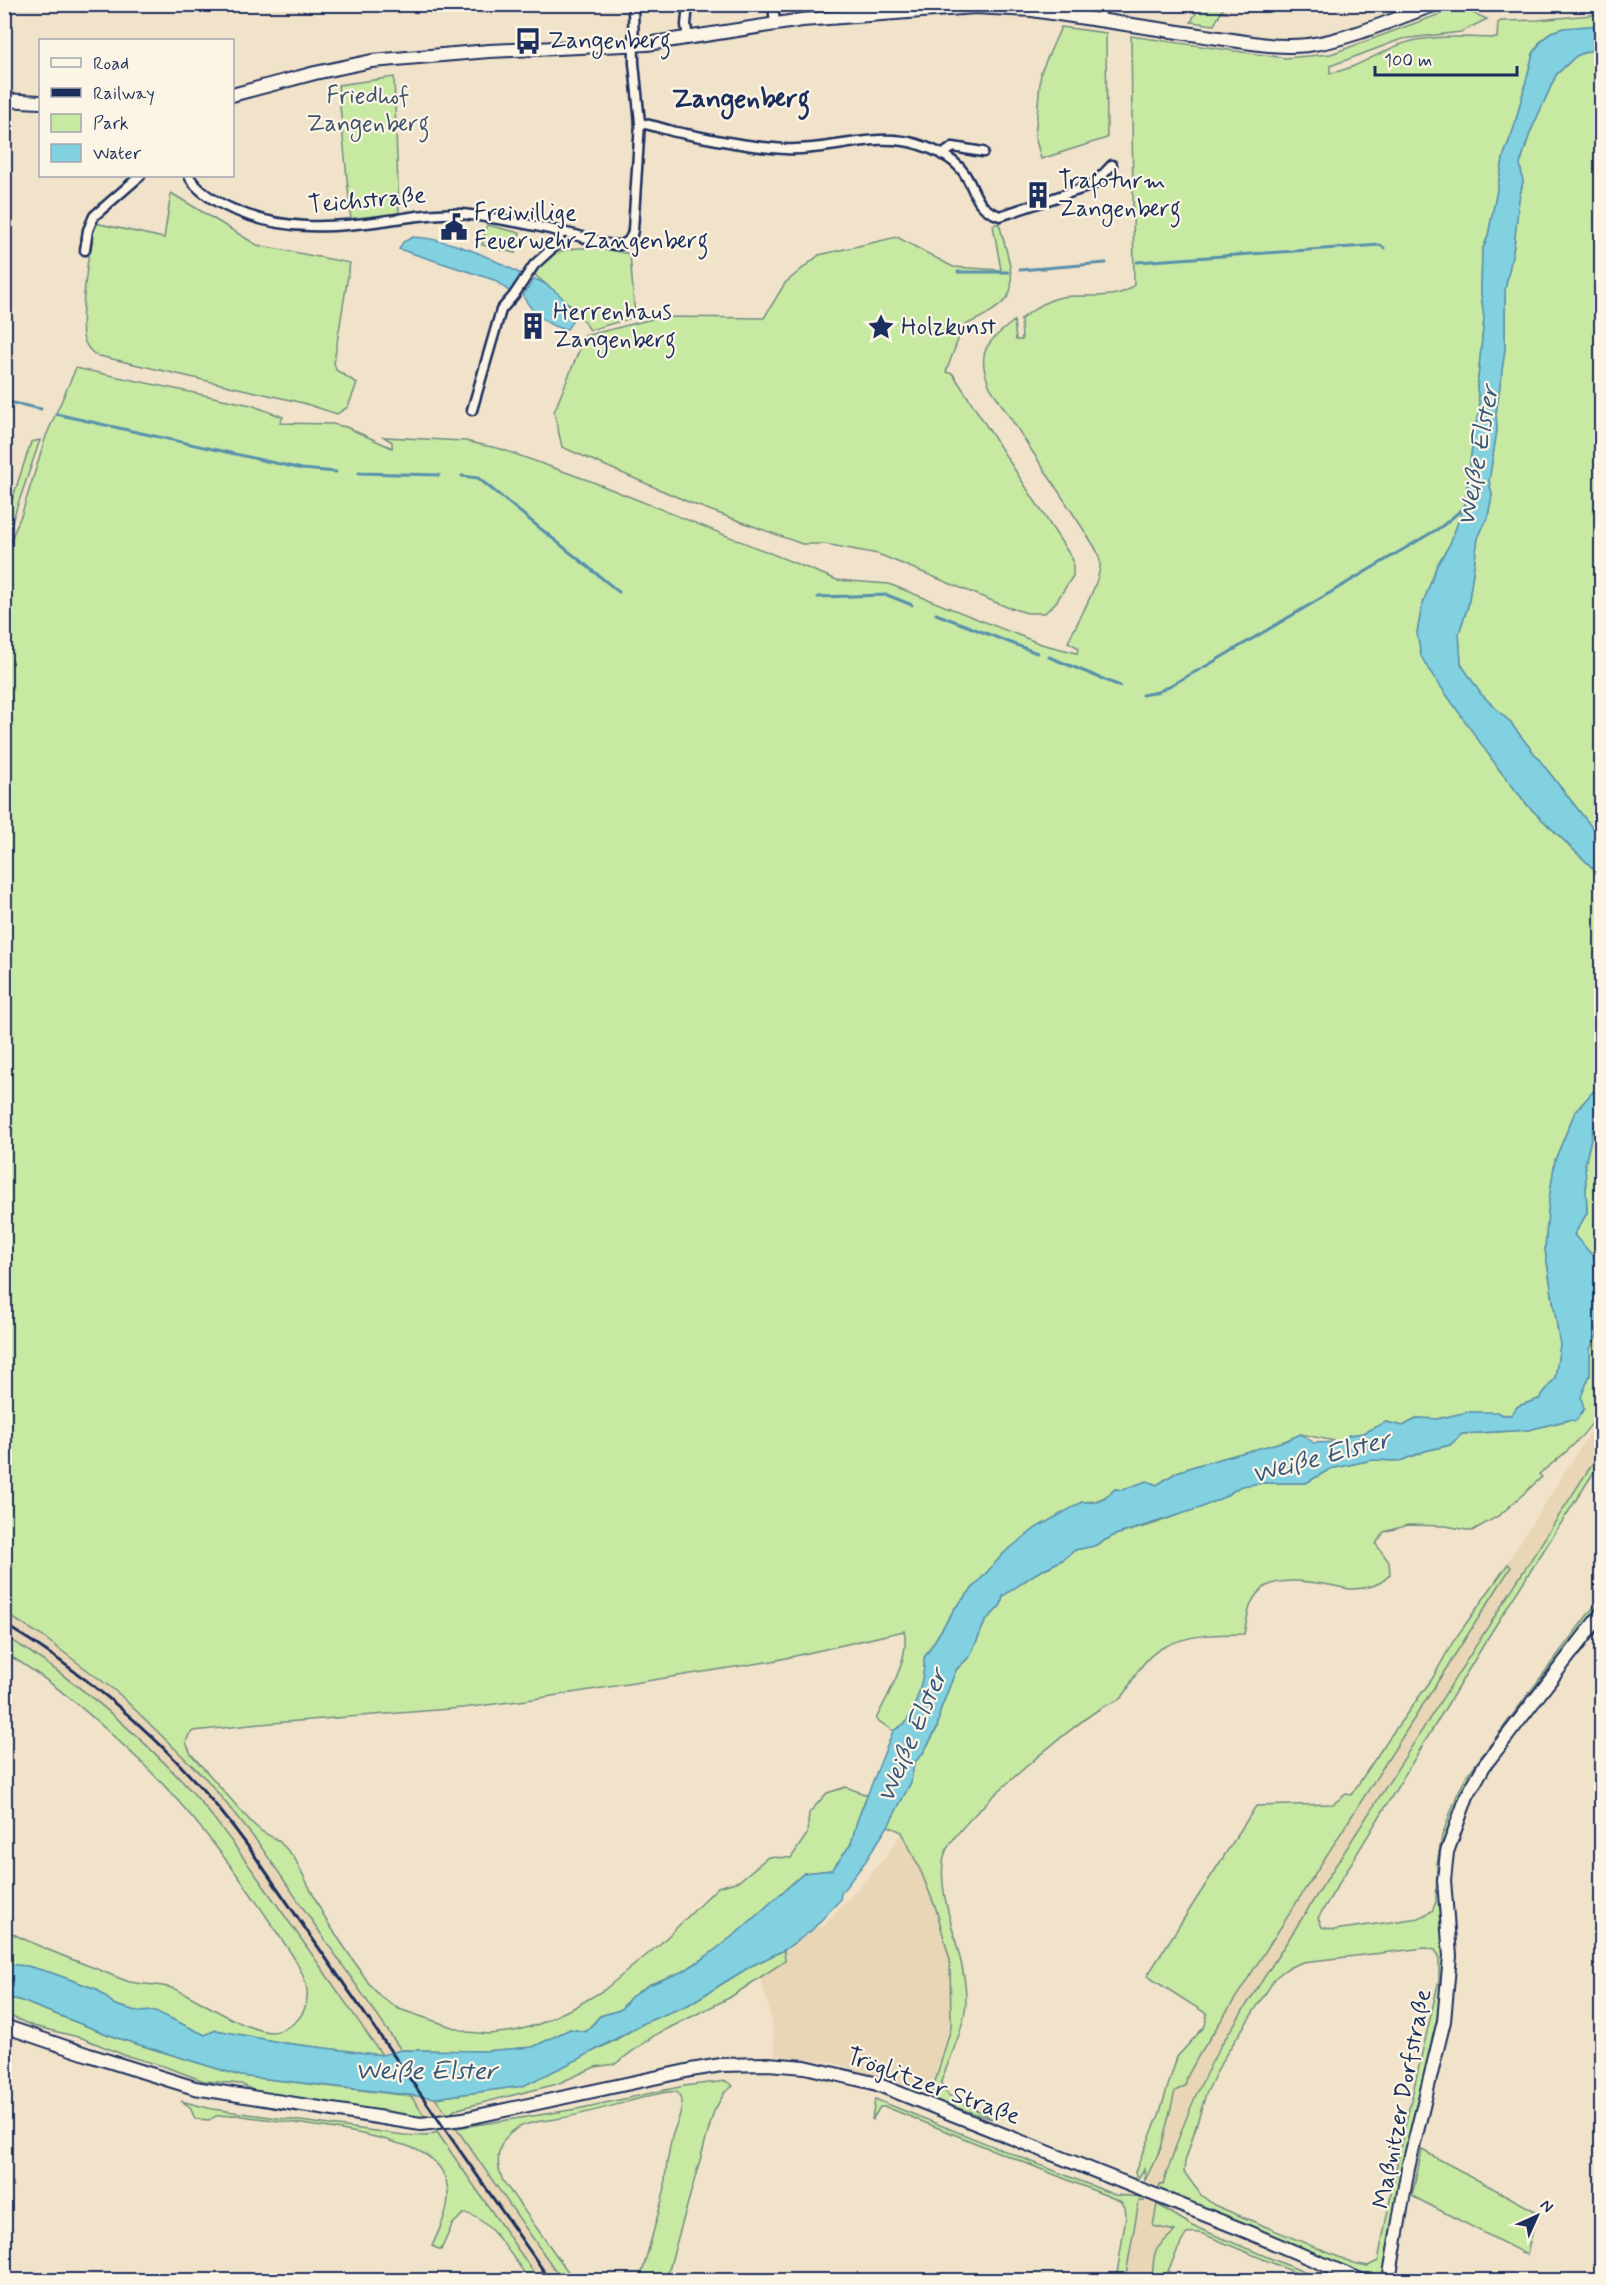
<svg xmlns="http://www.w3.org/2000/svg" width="1606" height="2285" font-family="Mynerve,sans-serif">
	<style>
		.built { fill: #e9d6b7 }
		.green { fill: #c7e9a2; stroke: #718c80; stroke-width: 1.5; fill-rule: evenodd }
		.water { fill: #82d1e0; stroke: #5990ac; stroke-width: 1.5 }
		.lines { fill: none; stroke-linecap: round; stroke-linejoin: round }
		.stream { stroke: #5990ac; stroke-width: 3 }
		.street-casing { stroke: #1b2f5e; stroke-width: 13 }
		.secondary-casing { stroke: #1b2f5e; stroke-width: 16 }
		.street { stroke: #fcf5e5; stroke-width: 8 }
		.secondary { stroke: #fcf5e5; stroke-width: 12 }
		.rail { stroke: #1b2f5e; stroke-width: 3 }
		.labels { text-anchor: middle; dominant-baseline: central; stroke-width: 4.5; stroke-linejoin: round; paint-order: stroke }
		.poi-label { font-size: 24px; fill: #1b2f5e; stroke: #fcf5e5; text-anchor: start }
		.park-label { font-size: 24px; fill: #3d546c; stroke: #fcf5e5 }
		.street-label { font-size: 24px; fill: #1b2f5e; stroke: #fcf5e5 }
		.water-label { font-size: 26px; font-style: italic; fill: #35587e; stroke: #fcf5e5 }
		.quarter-label { font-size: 27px; font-weight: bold; fill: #1b2f5e; stroke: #fcf5e5 }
	</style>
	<rect width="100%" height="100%" fill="#f1e3ca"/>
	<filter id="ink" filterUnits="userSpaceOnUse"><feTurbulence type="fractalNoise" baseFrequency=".0167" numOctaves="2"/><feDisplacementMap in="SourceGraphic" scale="12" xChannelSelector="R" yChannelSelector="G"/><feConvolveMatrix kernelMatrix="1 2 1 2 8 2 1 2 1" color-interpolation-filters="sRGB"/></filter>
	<g filter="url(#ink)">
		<g class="built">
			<path d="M1601 1415V1450L1221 2045 1204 2075 1174 2147 1163 2185 1160 2184 1155 2204H1157L1153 2226 1175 2231 1166 2280H1125L1139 2200 1144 2201 1148 2182 1145 2180 1158 2135 1171 2099 1191 2058Z"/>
			<path d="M4 1613 42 1636 118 1693 182 1753 233 1810 449 2117 445 2118 452 2128H456L471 2147 562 2280H539L437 2132 440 2131 431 2118H426L242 1856 193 1794 129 1729 103 1706 38 1656 5 1635Z"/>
			<path d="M902 1832 922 1874 936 1909 950 1960 951 2028 932 2095 832 2062 775 2055 771 2016 760 1977 785 1961 784 1950 815 1927H823L886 1856Z"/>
		</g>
		<g class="green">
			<path d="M1200 5V4L1225 5 1214 25 1191 22Z"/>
			<path d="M1459 7 1487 19 1461 32 1402 39 1330 66V73C1355 69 1376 54 1399 45 1427 34 1467 37 1497 38L1498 23 1501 21 1538 20 1601 14V27L1564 28 1551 32 1539 43 1533 54 1514 128 1504 155 1488 236 1482 251 1481 292 1484 319 1477 388 1480 408 1474 431 1465 503 1450 544 1437 565 1422 606 1417 633 1498 768 1529 807 1601 876 1602 1072 1600 1084 1575 1112 1555 1160 1549 1200 1545 1249 1560 1345 1555 1378 1539 1399 1518 1406 1511 1415 1468 1412 1437 1419 1418 1418 1403 1426 1386 1422 1364 1433 1349 1435 1339 1442 1301 1434 1285 1441 1198 1465 1177 1472 1157 1485 1147 1481 1122 1490 1115 1489C1104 1499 1097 1502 1082 1502L1005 1552 955 1608 924 1658C926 1672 915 1712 905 1723 902 1726 896 1729 893 1731L876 1719C887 1697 911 1656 904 1631L773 1661 527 1700 462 1708 260 1724 193 1731 189 1735 186 1742 191 1754 251 1822 261 1831 279 1841 294 1857 326 1920 370 1985 381 1997 399 2009 467 2032 489 2034 515 2031 539 2024 575 2007 604 1990 660 1944 718 1887 739 1881 768 1857 791 1858 807 1834 809 1813 827 1793 846 1787 867 1795 857 1821 851 1844 832 1870 804 1873 738 1932 707 1956 684 1971 648 1985 631 1997 620 2010 600 2016 585 2032 570 2029 533 2047 486 2051 401 2050 259 1844 208 1781 118 1693 42 1636 5 1613 4 557 22 513 46 436 76 368 251 405 283 417 280 423 332 424 346 427 392 448V442L384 437 465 441 501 449 593 482 837 580 889 584 1041 644 1077 653 1079 648 1068 642C1077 623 1098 586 1100 567 1101 557 1096 549 1091 541L990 387C975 352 986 343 1014 321L1016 340H1022L1021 319C1033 310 1046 300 1062 297 1082 294 1120 301 1134 285L1131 36 1285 58 1331 54Z"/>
			<path d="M1061 27 1106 33 1107 138 1041 159 1035 136 1041 72Z"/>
			<path d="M1588 51H1601V839L1509 721 1481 695 1461 664 1459 633 1468 606 1478 538 1488 516 1492 495 1489 481 1497 430 1496 414 1505 349V290L1514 246 1519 199 1523 182 1520 164 1530 133 1556 75 1576 56Z"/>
			<path d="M394 77 399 213 351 220 338 85Z"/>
			<path d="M171 193 257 245 350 263 334 362 336 370 357 383 348 407 337 414 303 403 95 355C89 349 84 344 83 336 80 317 89 241 95 223L164 238Z"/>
			<path d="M999 223C1003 240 1016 276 1010 292 1005 309 969 323 954 330L959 337 946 372 953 374 1073 560V576L1056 602 1045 613H1027L1007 607 878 554 825 544H802L693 504 562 447 554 412 585 336 660 317 764 318 785 283 819 255 897 237 953 267 1001 270 993 225Z"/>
			<path d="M487 225 520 233 515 253 482 245Z"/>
			<path d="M579 248H598L630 254 635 317 590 330 575 309 535 275C541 254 560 250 579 248Z"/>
			<path d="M40 440 5 542V522L31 442Z"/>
			<path d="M1601 1115V1293L1593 1256 1574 1235 1587 1213 1585 1164 1593 1129Z"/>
			<path d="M1601 1310V1409C1586 1436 1564 1455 1539 1474L1542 1477 1500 1515 1472 1531 1446 1526 1408 1525 1384 1532 1376 1544 1389 1562 1390 1574C1381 1586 1365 1589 1350 1589 1326 1585 1274 1571 1257 1594 1248 1605 1247 1620 1244 1634 1217 1634 1189 1634 1164 1647 1151 1653 1140 1667 1133 1679 1129 1685 1127 1693 1121 1698 1115 1703 1107 1704 1101 1708 1070 1727 950 1826 944 1857 935 1897 967 1957 966 2000 966 2025 949 2059 941 2082 946 2104 976 2105 992 2119L930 2099 951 2028 950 1960 936 1909 922 1874 902 1832 888 1826 911 1782 914 1763 923 1753 937 1729 940 1711 956 1670 970 1656 985 1622 1001 1605 1003 1596 1035 1574 1064 1559 1075 1550 1094 1546 1115 1535 1154 1524 1224 1497 1240 1486 1263 1483H1306L1330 1469 1372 1460 1400 1461 1425 1451 1450 1445 1462 1434 1528 1430 1569 1420 1590 1375V1349L1597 1335Z"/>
			<path d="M1601 1450V1461L1492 1631 1318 1918 1322 1927 1334 1930 1419 1918 1432 1911 1436 1902 1437 1863 1442 1836 1457 1795 1466 1777 1601 1597V1606L1489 1754 1446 1849V1983L1385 2278C1372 2285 1356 2271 1343 2266 1283 2239 1220 2216 1158 2192L1160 2184 1163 2185C1178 2135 1196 2090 1221 2045ZM1425 1948 1435 1950 1439 1956V1980L1402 2139 1378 2261 1368 2266 1353 2263 1214 2205 1201 2195 1184 2172 1185 2162 1206 2094 1223 2059 1276 1977 1288 1968 1303 1962Z"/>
			<path d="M1508 1564 1511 1567 1199 2055 1187 2077 1185 2086 1175 2091 1161 2148 1145 2180 1144 2169 1137 2180 1135 2172 1159 2115 1177 2057 1205 2026 1207 2014 1147 1976 1256 1806 1333 1804 1346 1794 1351 1795 1389 1738 1432 1679 1453 1642Z"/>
			<path d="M4 1635C74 1679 138 1732 193 1793 221 1825 245 1860 270 1895 308 1948 345 2002 382 2055L284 2043 216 2030 205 2035 155 2011 139 2012 115 2005 96 1989 52 1973 27 1966 5 1964V1930C33 1944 62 1956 92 1967 105 1972 117 1978 130 1982 145 1985 161 1984 175 1989 206 2002 236 2027 270 2032 278 2032 285 2029 291 2025 303 2017 308 2004 307 1990 304 1970 289 1950 278 1934 238 1873 192 1811 139 1760 98 1721 54 1681 5 1653Z"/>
			<path d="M784 1950 785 1961 729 1998 655 2035 615 2064 595 2067 557 2084 454 2110 449 2117 435 2098 523 2086 612 2042 646 2022 688 2005 751 1966Z"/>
			<path d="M5 1997 19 2000 117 2038 241 2076 411 2096 426 2118 405 2117 262 2095 241 2084 204 2081 163 2066 124 2055 82 2038 33 2026 5 2014Z"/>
			<path d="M726 2081 733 2086 725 2092 714 2111 666 2280H640L665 2189C664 2173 668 2157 671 2141 673 2127 689 2106 677 2092 667 2090 655 2095 645 2097 615 2105 586 2114 556 2119 543 2121 527 2122 516 2129 496 2141 495 2162 503 2181L574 2280H562L456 2128 577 2109 684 2086Z"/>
			<path d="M875 2099 1115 2195 1144 2197V2201H1139L1125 2280H1116L1126 2216 1125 2207 1120 2201 886 2107H880L872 2120Z"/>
			<path d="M181 2101 212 2109 404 2135 426 2136 437 2132 539 2280H529C517 2263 485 2211 463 2214L452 2225 441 2250 432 2246C443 2222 456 2197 442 2171 434 2157 416 2148 400 2144 350 2128 289 2123 236 2115L216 2116 210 2120 195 2119 190 2107Z"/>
			<path d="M1422 2150 1537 2212 1527 2255 1412 2196Z"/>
			<path d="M1157 2204 1193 2226 1323 2280H1313L1203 2234C1198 2233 1192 2231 1187 2234 1182 2238 1172 2263 1168 2271L1177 2278 1176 2280H1152C1155 2248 1150 2254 1175 2231L1153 2226Z"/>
		</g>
		<g class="water">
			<path d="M1599 25 1601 27V51H1588L1576 56 1556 75 1530 133 1520 164 1523 182 1519 199 1514 246 1505 290V349L1496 414 1497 430 1489 481 1492 495 1488 516 1478 538 1468 606 1459 633 1461 664 1481 694 1509 721 1601 839V876L1529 807 1498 768 1429 670 1421 656 1417 633 1422 606 1437 565 1450 544 1465 503 1474 431 1480 408 1477 388 1484 319 1481 292 1482 251 1488 236 1504 155 1514 128 1533 54 1540 43 1551 32 1564 28Z"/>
			<path d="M413 237C451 239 488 256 521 274L514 287 509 291 494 280 399 249 403 242Z"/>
			<path d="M534 279C546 282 572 302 573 315 574 321 570 324 567 329 550 329 529 310 523 295Z"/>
			<path d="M1601 1073V1115L1593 1129 1585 1164 1587 1213 1574 1235 1593 1256 1602 1293 1601 1310 1597 1335 1590 1349V1375L1581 1397 1584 1409 1576 1421 1568 1420 1528 1430 1462 1434 1450 1445 1425 1451 1400 1461 1372 1460 1330 1469 1306 1483H1263L1241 1486 1224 1497 1200 1508 1115 1535 1094 1546 1075 1550 1064 1559 1035 1574 1003 1596 1001 1605 985 1622 970 1656 956 1670 940 1711 937 1728 923 1753 914 1763 911 1782 888 1826 865 1862 841 1893 840 1900 811 1931 784 1950 751 1966 688 2005 646 2022 579 2059 523 2086 435 2098 241 2076 117 2038 19 2000 5 1997V1964L27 1966 52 1973 96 1989 115 2005 139 2012 155 2011 205 2035 216 2030 284 2043 382 2055 401 2050 486 2051 533 2047 570 2029 586 2032 600 2016 620 2010 631 1997 649 1985 684 1971 707 1956 738 1932 804 1873 832 1870 851 1844 857 1821 893 1731C896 1729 902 1726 905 1723 915 1712 926 1672 924 1658L955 1608 1005 1552 1036 1528 1082 1502H1097L1104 1499 1115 1489 1122 1490 1147 1481 1157 1485 1177 1472 1198 1465 1285 1441 1301 1434 1314 1443 1339 1442 1349 1435 1364 1433 1386 1422 1403 1426 1418 1418 1437 1419 1468 1412H1497L1502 1415H1511L1518 1406 1539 1399 1555 1378 1560 1345 1545 1249 1549 1200 1555 1160 1575 1112 1600 1084Z"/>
		</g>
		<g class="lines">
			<g class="stream">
				<path d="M1137 262 1380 245 1384 248"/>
				<path d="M1020 270 1106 263"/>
				<path d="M958 272H1008"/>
				<path d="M4 401 41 409"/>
				<path d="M56 414 302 469 336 472"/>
				<path d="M359 473 439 475"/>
				<path d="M462 476 478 478 619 592"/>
				<path d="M818 597 887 595 912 605"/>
				<path d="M936 614 1037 653"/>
				<path d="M1049 657 1120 686"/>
				<path d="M1142 695 1158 692 1208 665 1441 527 1466 506"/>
			</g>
			<defs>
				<g id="street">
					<path d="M773 4 775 24"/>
					<path d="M1100 20 1102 4"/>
					<path d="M688 38 686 25 688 4"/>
					<path d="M640 123C652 125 664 129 676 132 711 139 749 147 785 149 828 152 875 131 917 144 933 149 950 156 961 169 977 188 972 207 1000 216L1093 185 1112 165"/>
					<path d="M942 155 953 147 983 152"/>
					<path d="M189 176C197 191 216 202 232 209 284 232 334 228 389 220 413 217 438 212 462 214 499 218 538 226 575 235 588 238 605 246 619 245 628 244 632 238 633 230L640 123 634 63 633 4"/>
					<path d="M85 250 88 230 94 216 140 176"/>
					<path d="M472 410 501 310 514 295 534 265 557 244 561 232"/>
				</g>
				<g id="secondary">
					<path d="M232 95 315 73 372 61 489 51 647 44 802 20 975 7 1032 10 1252 43C1271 46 1289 47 1308 45 1348 40 1397 18 1436 4"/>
					<path d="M4 100 40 102"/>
					<path d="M4 2026 89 2055 195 2088 421 2124 463 2119 691 2070 721 2065 768 2064 805 2067 874 2083 1243 2230 1361 2280"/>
					<path d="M1389 2280 1408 2168 1444 2021 1450 1956 1444 1880 1447 1852 1467 1796 1484 1766 1602 1613"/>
				</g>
			</defs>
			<use href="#street" class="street-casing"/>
			<use href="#secondary" class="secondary-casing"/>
			<use href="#street" class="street"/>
			<use href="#secondary" class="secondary"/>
			<path class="rail" d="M4 1624C100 1682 184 1758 250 1849L550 2280"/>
		</g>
	</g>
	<defs>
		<symbol id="bus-bare" viewBox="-9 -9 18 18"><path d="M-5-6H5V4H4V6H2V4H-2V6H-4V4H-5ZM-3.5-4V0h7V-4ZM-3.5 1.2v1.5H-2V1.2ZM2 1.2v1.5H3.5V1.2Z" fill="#1b2f5e" stroke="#fcf5e5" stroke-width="2.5" paint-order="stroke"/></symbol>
		<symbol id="building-bare" viewBox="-9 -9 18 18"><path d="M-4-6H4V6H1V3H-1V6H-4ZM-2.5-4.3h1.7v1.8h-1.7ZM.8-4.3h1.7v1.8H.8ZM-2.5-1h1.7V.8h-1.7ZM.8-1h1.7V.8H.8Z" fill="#1b2f5e" stroke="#fcf5e5" stroke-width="2.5" paint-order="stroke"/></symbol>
		<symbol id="civic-bare" viewBox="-9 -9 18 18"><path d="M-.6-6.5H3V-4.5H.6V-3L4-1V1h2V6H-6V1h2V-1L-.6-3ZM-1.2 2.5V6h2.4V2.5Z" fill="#1b2f5e" stroke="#fcf5e5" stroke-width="2.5" paint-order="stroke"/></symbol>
		<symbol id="sight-bare" viewBox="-9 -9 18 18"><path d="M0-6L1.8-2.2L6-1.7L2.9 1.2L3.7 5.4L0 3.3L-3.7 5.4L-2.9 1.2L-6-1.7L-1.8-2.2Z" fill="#1b2f5e" stroke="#fcf5e5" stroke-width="2.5" paint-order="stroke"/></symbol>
	</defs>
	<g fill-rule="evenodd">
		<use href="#bus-bare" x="509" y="22" width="38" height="38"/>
		<use href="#building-bare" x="1019" y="176" width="38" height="38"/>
		<use href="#civic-bare" x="435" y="208" width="38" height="38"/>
		<use href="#building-bare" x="514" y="307" width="38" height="38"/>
		<use href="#sight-bare" x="862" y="308" width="38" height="38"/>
	</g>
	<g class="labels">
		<g class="poi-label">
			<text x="548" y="41">Zangenberg</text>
			<text x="1058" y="181">Trafoturm<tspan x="1058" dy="28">Zangenberg</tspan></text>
			<text x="474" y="213">Freiwillige<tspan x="474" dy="28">Feuerwehr Zangenberg</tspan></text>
			<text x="553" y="312">Herrenhaus<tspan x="553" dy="28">Zangenberg</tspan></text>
			<text x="901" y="327">Holzkunst</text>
		</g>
		<g class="park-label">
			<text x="368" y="96">Friedhof<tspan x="368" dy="28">Zangenberg</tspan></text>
		</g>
		<g class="street-label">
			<text transform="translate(367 201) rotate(-5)">Teichstraße</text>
			<text transform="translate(933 2087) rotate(20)">Tröglitzer Straße</text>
			<text transform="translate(1403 2099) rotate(-79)">Maßnitzer Dorfstraße</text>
		</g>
		<g class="water-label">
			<text transform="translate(1479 456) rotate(-80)">Weiße Elster</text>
			<text transform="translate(1321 1458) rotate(-15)">Weiße Elster</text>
			<text transform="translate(913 1736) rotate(-67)">Weiße Elster</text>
			<text x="426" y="2072">Weiße Elster</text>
		</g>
		<g class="quarter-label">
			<text x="741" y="99">Zangenberg</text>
		</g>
	</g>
	<rect width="1606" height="2285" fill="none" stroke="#fcf5e5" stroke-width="24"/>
	<rect x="12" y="12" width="1582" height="2261" fill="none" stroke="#1b2f5e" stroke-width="2" filter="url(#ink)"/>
	<rect x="39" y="39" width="195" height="138" fill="#fcf5e5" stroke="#a2a6af" stroke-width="1.5"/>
	<rect x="51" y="58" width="30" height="9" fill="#fcf5e5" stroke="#a2a6af" stroke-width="1.5"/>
	<text x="93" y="69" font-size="18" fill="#1b2f5e">Road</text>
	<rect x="51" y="88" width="30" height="9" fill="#1b2f5e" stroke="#a2a6af" stroke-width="1.5"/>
	<text x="93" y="99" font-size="18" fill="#1b2f5e">Railway</text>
	<rect x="51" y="114" width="30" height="18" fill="#c7e9a2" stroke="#a2a6af" stroke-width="1.5"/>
	<text x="93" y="129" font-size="18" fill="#1b2f5e">Park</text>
	<rect x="51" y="144" width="30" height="18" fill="#82d1e0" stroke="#a2a6af" stroke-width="1.5"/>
	<text x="93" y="159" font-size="18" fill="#1b2f5e">Water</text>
	<g transform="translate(1537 2216) rotate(45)" stroke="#fcf5e5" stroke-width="4.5" paint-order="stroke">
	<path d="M0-4.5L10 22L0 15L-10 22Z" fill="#1b2f5e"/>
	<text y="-9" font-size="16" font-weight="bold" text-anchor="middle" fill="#1b2f5e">N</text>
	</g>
	<path d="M1375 66v9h142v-9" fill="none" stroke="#1b2f5e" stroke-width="3"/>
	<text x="1384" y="66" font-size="18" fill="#1b2f5e" stroke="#fcf5e5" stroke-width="4.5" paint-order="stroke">100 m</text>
</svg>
